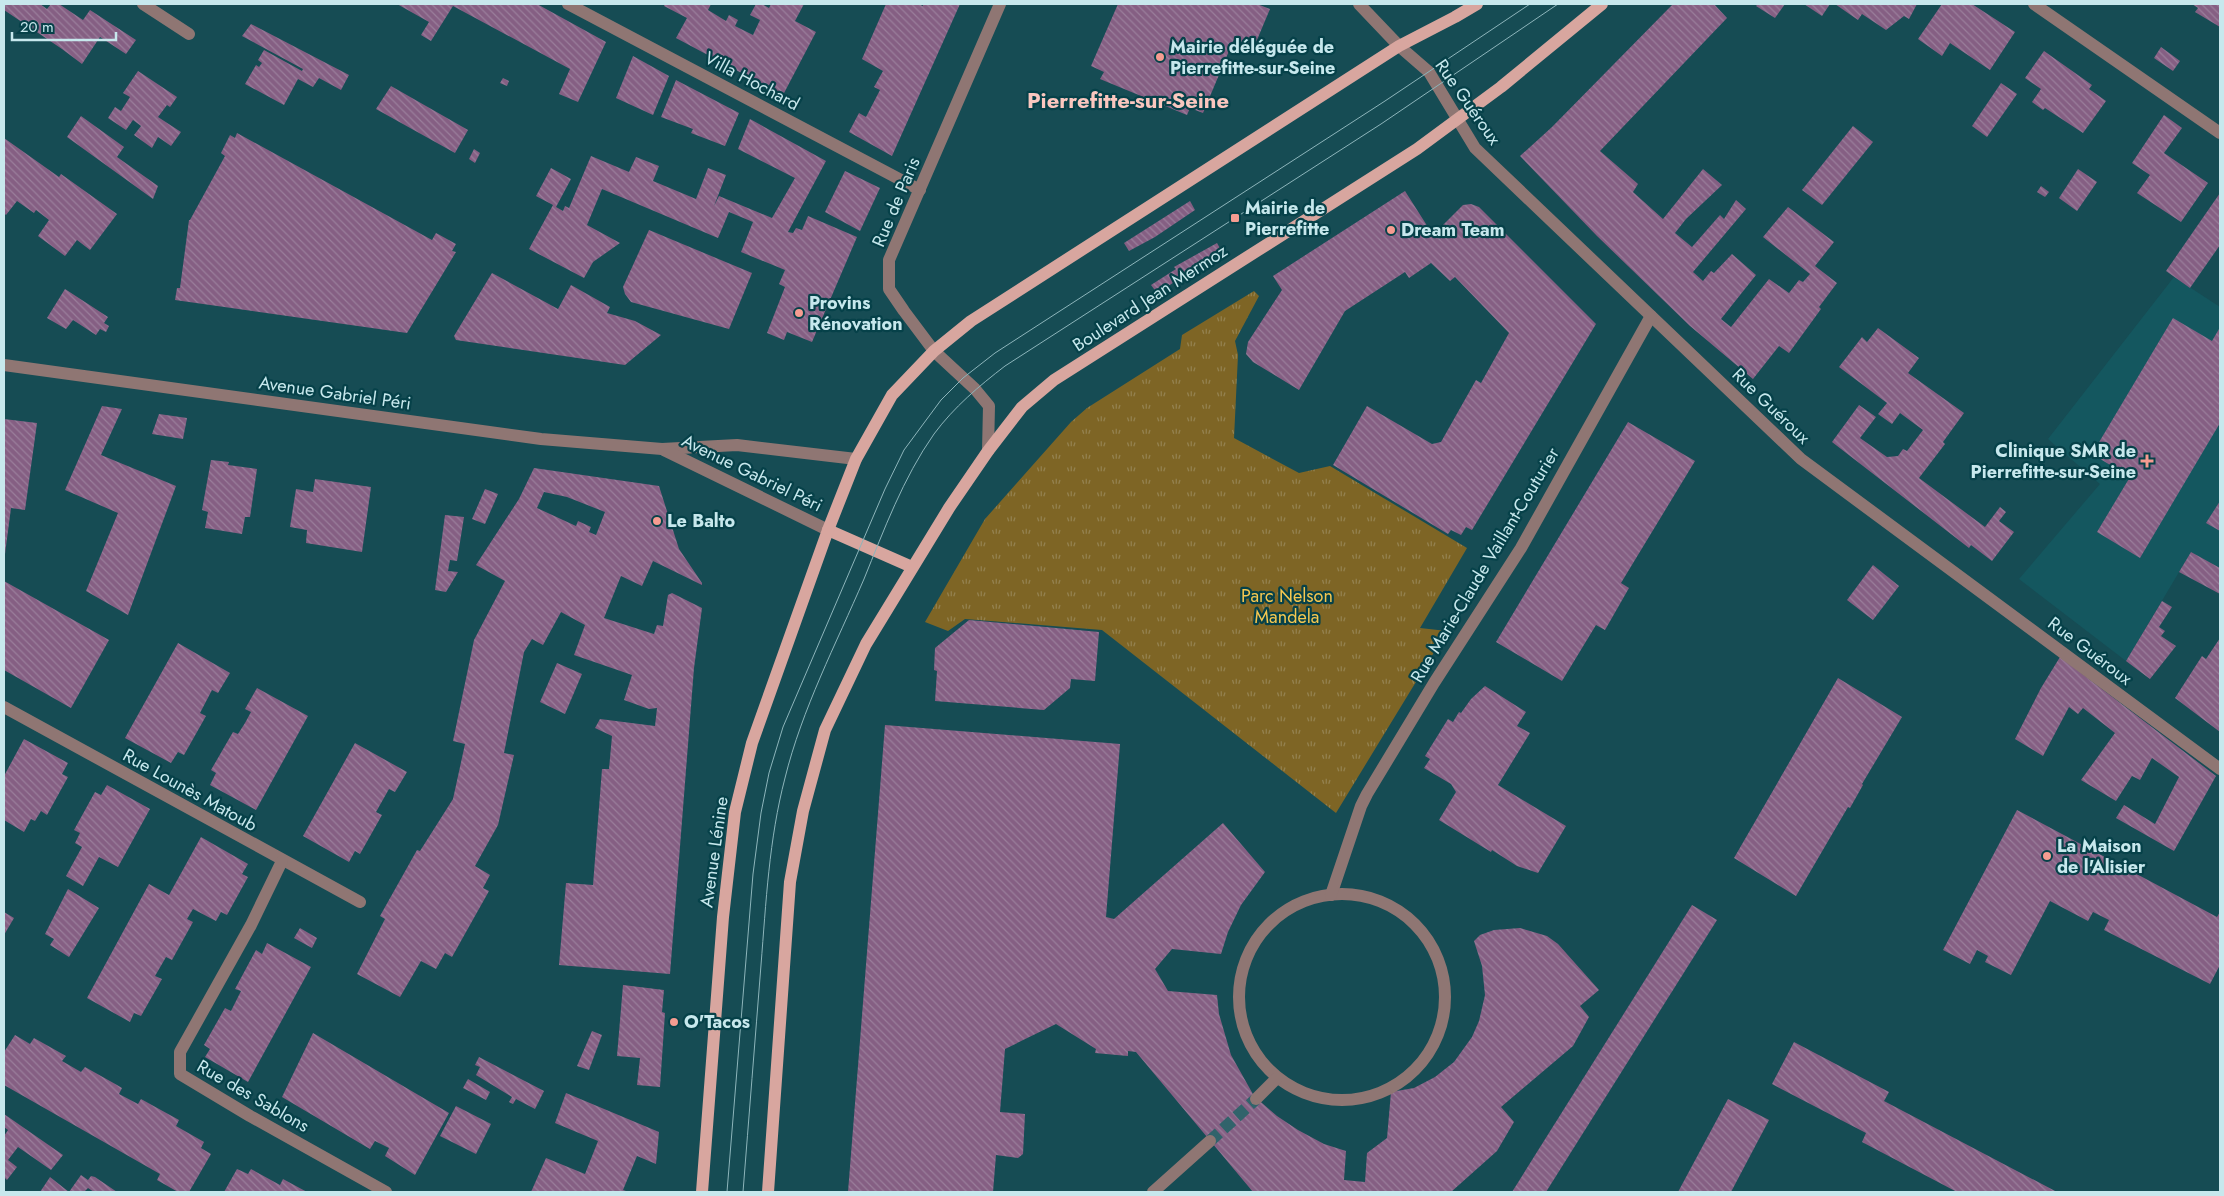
<svg xmlns="http://www.w3.org/2000/svg" width="2224" height="1196" font-family="Jost,sans-serif">
	<style>
		.built { fill: #14575f }
		.park { fill: url(#park-tufts) }
		.building { fill: url(#building-back-hatch); fill-rule: evenodd }
		.lines { fill: none; stroke-linecap: round; stroke-linejoin: round }
		.minor-tunnel { stroke: #31636b; stroke-width: 12; stroke-dasharray: 12 6; stroke-linecap: butt }
		.minor { stroke: #8f7673; stroke-width: 12 }
		.major { stroke: #d8a69f; stroke-width: 12 }
		.tram { stroke: #8db5bb; stroke-width: 1 }
		.poi-dot { fill: #f59c91; stroke: #064149; stroke-width: 2 }
		.labels { text-anchor: middle; dominant-baseline: central; stroke-width: 4.5; stroke-linejoin: round; paint-order: stroke }
		.poi-label { font-size: 18px; font-weight: bold; fill: #c7e8ed; stroke: #064149; text-anchor: start }
		.street-label { font-size: 18px; fill: #c7e8ed; stroke: #064149 }
		.park-label { font-size: 18px; fill: #f5c750; stroke: #064149 }
		.district-label { font-size: 22px; font-weight: bold; fill: #fac7bf; stroke: #064149 }
	</style>
	<defs>
		<pattern id="park-tufts" width="24" height="20" patternUnits="userSpaceOnUse" patternTransform="scale(1.25)"><rect width="24" height="20" fill="#7e6525"/><path d="M3 7l-1-3M5 7V3M7 7l1-3M15 17l-1-3M17 17v-4M19 17l1-3" fill="none" stroke="#948250"/></pattern>
		<pattern id="building-back-hatch" width="6" height="6" patternUnits="userSpaceOnUse" patternTransform="scale(1.25)"><rect width="6" height="6" fill="#855f83"/><path d="M-1 5l2 2M0 0l6 6M5-1l2 2" fill="none" stroke="#9a7e9b"/></pattern>
	</defs>
	<rect width="100%" height="100%" fill="#164c54"/>
	<path class="built" d="M2174 277 2220 307V568L2191 552 2126 661 2019 579 2100 484 2048 439Z"/>
	<path class="park" d="M1254 291 1259 296 1235 341 1238 355 1234 438 1299 473 1330 466 1467 548 1420 628 1447 631 1336 813 1102 630 965 619 948 631 925 622 985 519 1071 422 1087 408 1180 349 1182 335Z"/>
	<g class="building">
		<path d="M4 4H40L47 9 51 4H59L83 20 90 10 136 40 126 54 100 37 82 64 62 49 4 10Z"/>
		<path d="M397 4H537L606 42 578 102 559 94 570 69 453 6 431 41 421 35 429 22Z"/>
		<path d="M665 4H711L708 10 726 21 729 15 738 20 735 26 753 35 760 20 750 15 756 4H762L769 8 771 4H804L795 21 816 32 783 95 676 38 687 18 664 6Z"/>
		<path d="M886 4H918L923 6V4H960L892 156 849 132 859 113 866 117 880 90 874 87 883 71 862 59Z"/>
		<path d="M1118 4H1257L1270 9 1254 47 1234 39 1203 113 1190 108 1187 115 1100 79 1104 72 1091 66Z"/>
		<path d="M1673 4H1714L1727 18 1600 151 1638 184 1633 192 1663 219 1703 169 1722 185 1686 219 1675 233 1692 247 1720 215 1724 219 1736 200 1746 209 1693 272 1703 281 1711 271 1714 273 1732 254 1756 275 1721 319 1731 327 1769 279 1789 293 1799 280 1803 282 1810 274 1763 237 1788 207 1834 242 1815 266 1837 283 1819 307 1821 309 1789 353 1779 346 1753 379 1690 326 1597 236 1520 156 1552 127Z"/>
		<path d="M1758 4H1785L1775 18 1756 6Z"/>
		<path d="M1804 4H1830L1822 16Z"/>
		<path d="M1835 4H1917L1909 19 1904 16 1886 30 1862 14 1858 20Z"/>
		<path d="M1942 4H1972L2015 32 1990 70 1950 43 1942 56 1918 39Z"/>
		<path d="M2192 4H2220V27L2195 12 2198 8Z"/>
		<path d="M251 24 349 75 341 90 319 78 313 87 298 79 284 105 245 84 256 65 259 67 262 63 258 60 264 50 302 71 303 69 242 36Z"/>
		<path d="M2161 47 2180 61 2173 71 2154 58Z"/>
		<path d="M2044 51 2092 85 2089 89 2106 101 2083 133 2045 108 2043 110 2032 102 2041 89 2025 78Z"/>
		<path d="M633 56 669 76 653 115 616 98Z"/>
		<path d="M138 71 177 97 170 107 167 105 158 117 181 132 171 146 158 137 152 148 134 135 141 126 133 120 126 130 108 118 115 107 121 111 130 97 123 93Z"/>
		<path d="M503 78 509 81 507 86 500 83Z"/>
		<path d="M676 80 739 113 725 146 691 133 693 129 661 117Z"/>
		<path d="M2001 83 2017 94 1987 137 1972 126Z"/>
		<path d="M391 86 468 130 455 153 376 109Z"/>
		<path d="M2164 115 2182 128 2164 153 2208 183 2181 222 2137 193 2150 175 2132 163Z"/>
		<path d="M81 116 124 147 117 157 158 186 153 199 67 137Z"/>
		<path d="M750 119 826 161 788 232 793 233 796 228 802 230 808 216 857 237 812 342 787 332 784 340 767 333 785 287 779 284 785 270 741 252 753 222 729 212 718 238 602 189 587 225 620 243 593 262 584 278 529 249 553 205 536 196 551 168 571 179 556 207 563 211 565 206 569 208 591 156 629 172 636 157 659 166 653 181 696 199 708 168 726 175 714 206 719 196 772 218 795 178 738 149Z"/>
		<path d="M1853 126 1873 142 1822 205 1802 190Z"/>
		<path d="M237 133 432 240 436 233 456 244 452 251 456 252 407 333 175 300 177 288H180L189 220H190L225 156 221 153 230 135 235 138Z"/>
		<path d="M4 138 59 177 61 174 117 214 90 250 77 240 65 256 38 236 49 220 36 210 34 213 17 201 6 215 4 213Z"/>
		<path d="M474 149 480 153 475 163 469 159Z"/>
		<path d="M2078 169 2097 182 2077 211 2059 198Z"/>
		<path d="M845 171 880 188 860 231 825 212Z"/>
		<path d="M2041 186 2049 192 2045 197 2037 192Z"/>
		<path d="M1405 191 1433 235 1463 205 1471 204 1479 207 1596 324 1472 530 1466 527 1461 535 1451 530 1448 534 1333 465 1367 406 1432 444 1441 442 1476 380 1481 383 1509 333 1455 277 1450 281 1431 263 1409 278 1405 272 1345 311 1299 390 1253 362 1246 354 1248 342 1282 290 1273 276Z"/>
		<path d="M2220 193V245L2190 288 2166 271Z"/>
		<path d="M1190 201 1195 210 1155 237 1129 251 1124 243Z"/>
		<path d="M649 230 752 273 729 329 631 302 625 294 623 287Z"/>
		<path d="M1217 243 1222 252 1157 293 1151 285 1176 269 1174 267Z"/>
		<path d="M492 273 558 309 571 285 610 307 607 313 635 321 661 335 625 365 456 340 454 336Z"/>
		<path d="M65 289 108 317 104 323 109 326 106 332 100 329 96 335 73 320 66 329 47 318Z"/>
		<path d="M2173 318 2212 341 2219 329 2220 330V423L2140 558 2097 532 2130 477 2092 454Z"/>
		<path d="M1878 328 1919 358 1908 373 1964 413 1943 442 1945 444 1919 478 1985 527 2000 507 2006 512 1999 521 2014 532 1992 561 1971 545 1969 548 1832 442 1859 405 1876 417 1860 438 1887 457 1898 456 1903 449 1907 451 1923 430 1900 413 1892 424 1878 414 1887 403 1839 367 1862 337 1867 342Z"/>
		<path d="M102 406 122 409 101 455 176 486 128 615 86 591 118 513 65 490Z"/>
		<path d="M159 414 187 418 183 439 152 434Z"/>
		<path d="M4 419 37 423 25 510 11 508 5 554Z"/>
		<path d="M1628 422 1695 461 1621 583 1629 588 1605 630 1596 625 1562 681 1496 642Z"/>
		<path d="M211 460 229 462 228 465 257 469 250 517H245L242 534 205 528 208 512 202 510Z"/>
		<path d="M534 468 659 486 679 549 702 583V585L653 561 642 586 621 576 604 618 654 634 657 625 663 626 668 595 672 593 702 608 694 668 670 974 559 965 566 883 593 885 602 769H609L612 736 595 728 600 719 655 726 657 708 649 709 624 700 632 675 574 655 585 625 561 612 543 645 532 639 524 652 504 753 514 755 498 825 475 866 490 875 483 888 489 891 452 957 445 953 436 969 421 961 400 997 357 974 385 919 380 916 417 850 420 851 453 799 465 744 453 741 474 640 505 581 476 565 519 499ZM544 492 567 497 605 512 596 535 589 532 591 527 578 521 576 526 537 508Z"/>
		<path d="M315 479 371 487 362 552 306 543 307 530 290 527 296 489 313 492Z"/>
		<path d="M485 489 498 494 485 524 472 519Z"/>
		<path d="M2220 501V531L2206 523Z"/>
		<path d="M445 515 464 517 457 561 450 560 448 571 458 572 446 592 435 590Z"/>
		<path d="M2191 552 2220 568V594L2179 572Z"/>
		<path d="M1873 565 1899 586 1873 620 1847 600Z"/>
		<path d="M4 581 109 640 71 708 4 670Z"/>
		<path d="M2162 601 2172 607 2159 627 2165 631 2161 636 2176 646 2150 679 2126 661Z"/>
		<path d="M969 620 1099 632 1095 681 1071 679 1070 688 1044 710 935 701 937 671 934 670 935 648Z"/>
		<path d="M2220 638V732L2175 698 2202 656 2206 659Z"/>
		<path d="M178 643 230 673 218 693 212 690 200 713 206 716 184 755 178 752 171 763 125 738Z"/>
		<path d="M2060 657 2216 776 2174 851 2116 818 2124 805 2155 824 2179 777 2152 758 2140 780 2132 776 2116 801 2081 780 2115 733 2083 708 2078 714 2069 707 2043 756 2015 739 2041 688Z"/>
		<path d="M557 663 582 674 565 714 540 702Z"/>
		<path d="M1838 678 1902 717 1862 784 1863 785 1850 808 1848 807 1796 896 1734 858Z"/>
		<path d="M1485 686 1526 712 1517 726 1530 733 1498 785 1566 826 1538 873 1517 866 1492 850 1491 852 1439 820 1456 792 1451 784 1424 768 1430 759 1425 756 1448 719 1453 722 1459 712 1461 713 1471 699Z"/>
		<path d="M257 688 308 716 256 810 210 785 216 773 211 770 233 732 238 734 245 723 251 712 245 709Z"/>
		<path d="M885 725 1120 744 1106 917 1114 919 1223 823 1265 872 1241 905 1228 932 1221 954 1172 949 1155 969 1168 991 1217 995 1219 1014 1231 1055 1254 1096 1277 1116 1298 1130 1324 1144 1346 1151 1344 1180 1365 1182 1367 1153 1387 1138 1391 1092 1414 1088 1435 1077 1454 1062 1472 1037 1479 1021 1485 995 1482 966 1474 941 1480 935 1494 930 1520 928 1547 936 1558 944 1599 990 1580 1006 1589 1017 1573 1046 1501 1107 1514 1122 1497 1151 1451 1192H1253L1136 1052 1128 1051V1056L1095 1053 1096 1049 1056 1024 1005 1049 1000 1112 1025 1114 1023 1154 1018 1158 996 1155 993 1192H848Z"/>
		<path d="M24 739 68 763 62 774 68 777 47 815 41 811 35 821 31 819 24 832 4 820V776Z"/>
		<path d="M355 743 407 772 395 792 389 789 376 812 382 815 360 854 355 851 349 862 303 836Z"/>
		<path d="M107 785 150 809 118 867 99 857 83 886 66 876 82 847 75 843 80 833 74 830 95 792 101 795Z"/>
		<path d="M2017 810 2217 917 2220 912V965L2210 984 2104 930 2109 920 2093 912 2088 921 2050 901 2011 975 1985 962 1988 956 1977 950 1970 964 1943 950Z"/>
		<path d="M201 837 248 864 242 874 248 877 227 915 221 912 216 921 193 909 187 919 193 922 183 940 172 960 166 957 162 964 155 976 162 979 141 1016 134 1013 130 1022 87 998 149 884 169 895Z"/>
		<path d="M68 889 99 908 69 957 50 945 54 939 45 934Z"/>
		<path d="M1692 905 1717 920 1546 1192H1512Z"/>
		<path d="M4 912 14 918 4 935Z"/>
		<path d="M300 928 317 938 312 948 294 938Z"/>
		<path d="M267 943 311 967 248 1082 205 1057 210 1049 204 1045 225 1008 231 1011 241 991 235 989 256 950 262 954Z"/>
		<path d="M623 985 664 990 662 1012 665 1013 660 1087 637 1085 640 1058 617 1056Z"/>
		<path d="M592 1031 602 1035 589 1070 577 1066Z"/>
		<path d="M313 1033 449 1113 415 1175 385 1156 389 1148 375 1141 370 1149 282 1097Z"/>
		<path d="M15 1035 30 1044 34 1038 66 1056 62 1061 81 1072 85 1067 117 1085 122 1088 119 1094 138 1104 141 1099 179 1120 176 1126 204 1142 201 1148 211 1154 189 1192H178L157 1180 160 1174 4 1085V1052Z"/>
		<path d="M1794 1042 1889 1092 1884 1101 2057 1192H1957L1862 1142 1866 1133 1772 1084Z"/>
		<path d="M479 1057 544 1091 535 1109 516 1099 513 1104 509 1102 512 1097 476 1075 480 1067 475 1065Z"/>
		<path d="M468 1079 490 1092 486 1100 463 1088Z"/>
		<path d="M566 1093 659 1132 656 1164 637 1156 623 1190 629 1192H531L546 1158 585 1174 598 1141 555 1123Z"/>
		<path d="M1728 1099 1769 1120 1731 1192H1678Z"/>
		<path d="M456 1106 491 1124 476 1154 440 1136Z"/>
		<path d="M4 1114 63 1155 51 1170 18 1147 8 1160 17 1167 7 1180 4 1177V1136L8 1130 4 1127Z"/>
		<path d="M237 1169 248 1174 251 1169 280 1185 283 1179 307 1192H224Z"/>
		<path d="M81 1175 88 1180 91 1176 95 1177 117 1192H94L88 1188 84 1192H40L50 1177 69 1192Z"/>
	</g>
	<g class="lines">
		<path class="minor-tunnel" d="M1210 1141 1256 1099"/>
		<g class="minor">
			<path d="M143 4 189 34"/>
			<path d="M568 4 920 190"/>
			<path d="M1359 4 1399 46 1429 72 1475 148 1801 459 2220 769"/>
			<path d="M2034 4 2220 133"/>
			<path d="M4 365 541 439 662 449 737 445 856 459"/>
			<path d="M664 450 828 530"/>
			<path d="M988 451 989 406 975 389 934 351 904 311 889 289V260L1000 4"/>
			<path d="M4 707 360 902"/>
			<path d="M282 861 251 925 180 1052V1074L250 1116 386 1192"/>
			<circle cx="1342" cy="997" r="103"/>
			<path d="M1331 895 1361 806 1367 794 1434 683 1521 548 1651 316"/>
			<path d="M1256 1099 1277 1078"/>
			<path d="M1153 1192 1210 1141"/>
		</g>
		<g class="major">
			<path d="M828 530 912 567"/>
			<path d="M702 1192 723 917 735 812 752 743 828 530 856 459 892 395 934 351 971 321 1399 46 1455 17 1477 4"/>
			<path d="M768 1192 790 882 803 811 825 730 866 644 949 508 988 451 1022 407 1054 380 1417 149 1501 87 1602 4"/>
		</g>
		<g class="tram">
			<path d="M727 1192 753 874 761 813 769 773 783 727 885 489 904 450 941 400 963 378 995 353 1385 101 1530 4"/>
			<path d="M743 1192C749 1116 755 1041 761 965 766 903 769 839 785 778 802 709 836 644 864 579 884 530 903 478 934 434 954 407 979 386 1005 366L1381 124 1558 4"/>
		</g>
	</g>
	<g class="poi-dot">
		<circle cx="1160" cy="57" r="5"/>
		<rect x="1230" y="213" width="10" height="10" rx="2.5"/>
		<circle cx="1391" cy="230" r="5"/>
		<circle cx="799" cy="313" r="5"/>
		<path d="M2144.5 453.5h5v5h5v5h-5v5h-5v-5h-5v-5h5z"/>
		<circle cx="657" cy="521" r="5"/>
		<circle cx="2047" cy="856" r="5"/>
		<circle cx="674" cy="1022" r="5"/>
	</g>
	<g class="labels">
		<g class="poi-label">
			<text x="1170" y="47">Mairie déléguée de<tspan x="1170" dy="21">Pierrefitte-sur-Seine</tspan></text>
			<text x="1245" y="208">Mairie de<tspan x="1245" dy="21">Pierrefitte</tspan></text>
			<text x="1401" y="230">Dream Team</text>
			<text x="809" y="303">Provins<tspan x="809" dy="21">Rénovation</tspan></text>
			<text x="2136" y="451" text-anchor="end">Clinique SMR de<tspan x="2136" dy="21">Pierrefitte-sur-Seine</tspan></text>
			<text x="667" y="521">Le Balto</text>
			<text x="2057" y="846">La Maison<tspan x="2057" dy="21">de l'Alisier</tspan></text>
			<text x="684" y="1022">O'Tacos</text>
		</g>
		<g class="street-label">
			<text transform="translate(752 81) rotate(28)">Villa Hochard</text>
			<text transform="translate(1468 102) rotate(55)">Rue Guéroux</text>
			<text transform="translate(896 202) rotate(-67)">Rue de Paris</text>
			<text transform="translate(1150 298) rotate(-33)">Boulevard Jean Mermoz</text>
			<text transform="translate(335 393) rotate(8)">Avenue Gabriel Péri</text>
			<text transform="translate(1771 406) rotate(44)">Rue Guéroux</text>
			<text transform="translate(752 473) rotate(26)">Avenue Gabriel Péri</text>
			<text transform="translate(1485 565) rotate(-59)">Rue Marie-Claude Vaillant-Couturier</text>
			<text transform="translate(2090 651) rotate(37)">Rue Guéroux</text>
			<text transform="translate(190 790) rotate(29)">Rue Lounès Matoub</text>
			<text transform="translate(714 852) rotate(-82)">Avenue Lénine</text>
			<text transform="translate(253 1096) rotate(30)">Rue des Sablons</text>
		</g>
		<g class="park-label">
			<text x="1287" y="596">Parc Nelson<tspan x="1287" dy="21">Mandela</tspan></text>
		</g>
		<g class="district-label">
			<text x="1128" y="100">Pierrefitte-sur-Seine</text>
		</g>
	</g>
	<rect width="2224" height="1196" fill="none" stroke="#c7e8ed" stroke-width="10"/>
	<path d="M12 32v8h104v-8" fill="none" stroke="#c7e8ed" stroke-width="2.5"/>
	<text x="20" y="32" font-size="15" fill="#c7e8ed" stroke="#064149" stroke-width="4" paint-order="stroke">20 m</text>
</svg>
